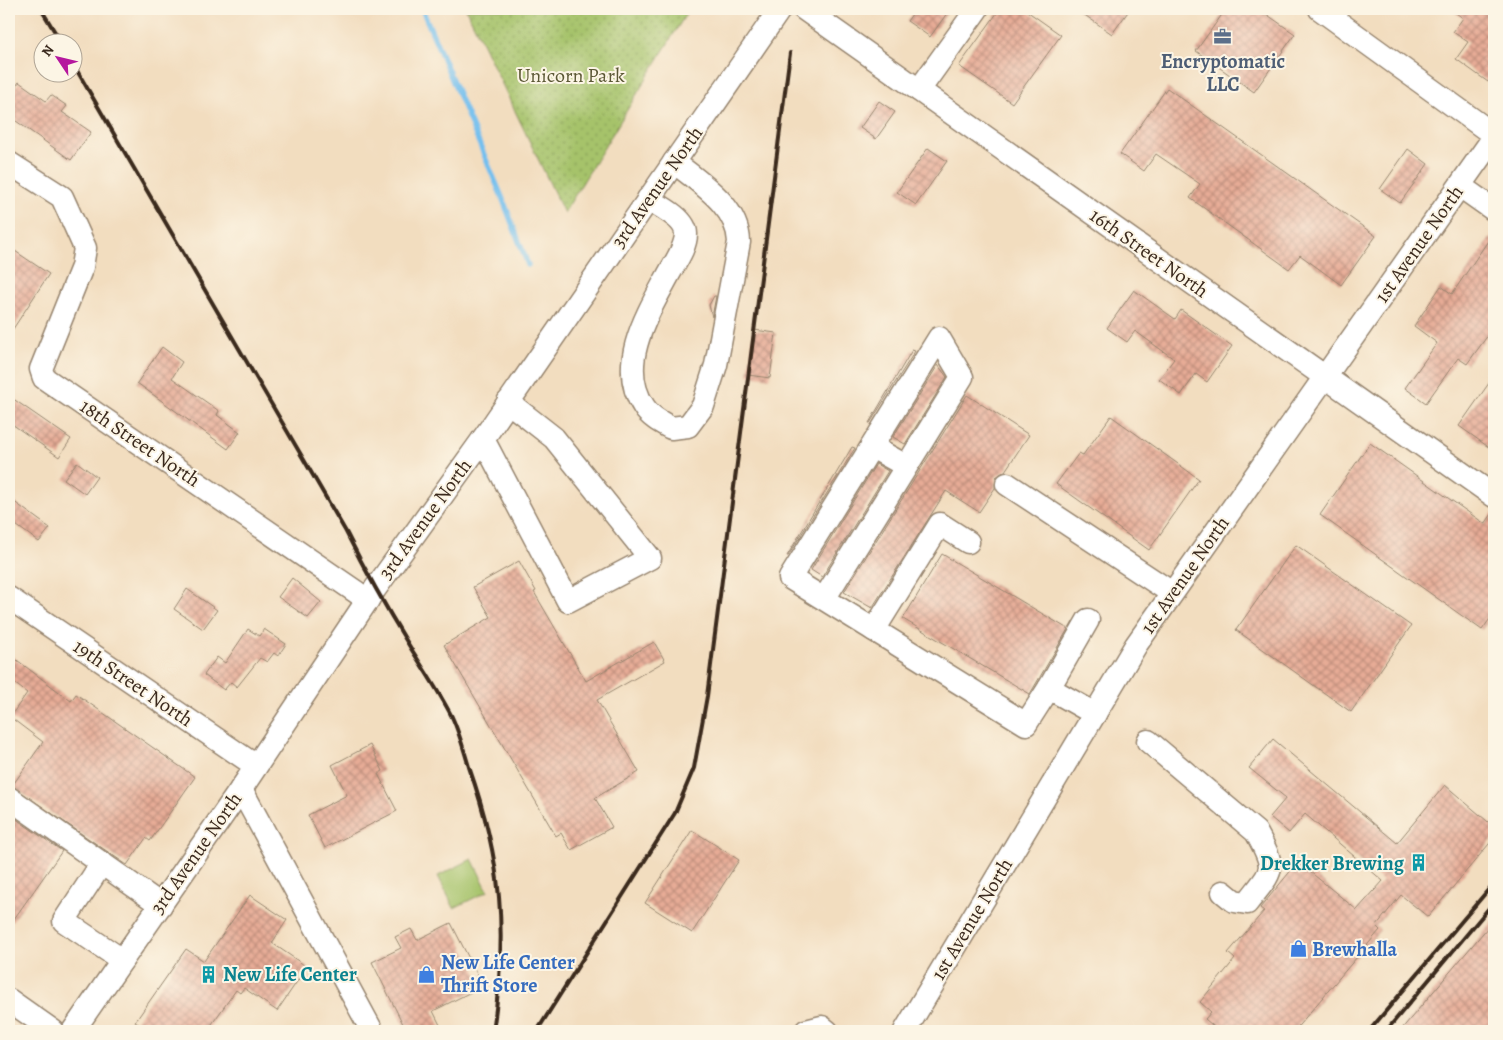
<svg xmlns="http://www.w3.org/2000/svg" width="1503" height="1040" font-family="Alegreya,serif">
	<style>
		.grass { fill: url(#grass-dots); stroke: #707644 }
		.garden { fill: #a6c36a; stroke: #707644 }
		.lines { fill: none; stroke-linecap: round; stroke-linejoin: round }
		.stream { stroke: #75c0ee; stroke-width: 5.5 }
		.building { fill: url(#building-cross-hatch) }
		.minor-casing { stroke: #96846e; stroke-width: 25 }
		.minor { stroke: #fff; stroke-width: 22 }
		.rail { stroke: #3b2a1e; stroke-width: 4 }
		.labels { text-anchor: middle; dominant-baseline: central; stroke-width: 4; stroke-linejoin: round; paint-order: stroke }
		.service-label { font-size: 20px; font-weight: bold; fill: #4e5e75; stroke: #fcf5e5 }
		.park-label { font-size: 20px; fill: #5b5835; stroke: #fcf5e5 }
		.street-label { font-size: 20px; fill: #3b2a1e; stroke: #fcf5e5 }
		.culture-label { font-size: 20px; font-weight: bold; fill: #0d838f; stroke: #fcf5e5; text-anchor: end }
		.shop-label { font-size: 20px; font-weight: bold; fill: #366cbe; stroke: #fcf5e5; text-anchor: start }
	</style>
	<defs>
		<pattern id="grass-dots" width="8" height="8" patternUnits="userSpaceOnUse" patternTransform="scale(1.25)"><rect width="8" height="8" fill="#a6c36a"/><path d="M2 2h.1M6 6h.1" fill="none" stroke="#889f57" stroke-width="1.8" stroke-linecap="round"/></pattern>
		<pattern id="building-cross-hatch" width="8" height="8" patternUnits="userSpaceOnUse" patternTransform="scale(1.25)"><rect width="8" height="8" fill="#e7ac96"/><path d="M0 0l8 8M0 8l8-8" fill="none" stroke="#bc8c7a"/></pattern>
	</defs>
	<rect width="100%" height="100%" fill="#fcf5e5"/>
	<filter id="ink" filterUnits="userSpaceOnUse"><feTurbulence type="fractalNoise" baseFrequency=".02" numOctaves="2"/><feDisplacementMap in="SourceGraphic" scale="10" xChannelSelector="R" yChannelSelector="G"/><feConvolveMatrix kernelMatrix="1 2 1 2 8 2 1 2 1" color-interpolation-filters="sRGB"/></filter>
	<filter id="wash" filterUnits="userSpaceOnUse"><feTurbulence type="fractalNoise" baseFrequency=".0096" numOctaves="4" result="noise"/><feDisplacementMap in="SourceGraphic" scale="20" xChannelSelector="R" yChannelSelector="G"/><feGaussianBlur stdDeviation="1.12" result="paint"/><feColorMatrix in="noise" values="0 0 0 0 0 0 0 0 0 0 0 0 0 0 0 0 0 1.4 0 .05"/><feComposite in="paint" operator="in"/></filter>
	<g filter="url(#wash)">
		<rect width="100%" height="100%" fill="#f2ddbf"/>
		<path class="grass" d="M466 9H689L564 213Z"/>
		<path class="garden" d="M472 859 488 891 454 908 438 876Z"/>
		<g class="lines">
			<path class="stream" d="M422 9 502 197 528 265"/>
		</g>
		<g id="blocks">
			<g class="building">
				<path d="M916 9H950L930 37 907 21Z"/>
				<path d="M1000 9H1024L1061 35 1012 103 959 66Z"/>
				<path d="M1076 9H1130L1112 34Z"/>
				<path d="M1226 9H1259L1295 34 1254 92 1196 51Z"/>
				<path d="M1450 9H1494V73L1488 82 1456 59 1468 42 1453 32 1463 18Z"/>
				<path d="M19 82 46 101 51 95 67 106 62 112 91 132 71 160 9 116V96Z"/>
				<path d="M1167 88 1376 236 1341 285 1300 255 1289 269 1190 198 1200 184 1156 154 1144 171 1120 154Z"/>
				<path d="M879 101 895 112 876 139 860 128Z"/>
				<path d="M928 148 947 161 916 205 897 192Z"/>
				<path d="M1408 149 1428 164 1400 203 1380 189Z"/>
				<path d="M1494 232V327L1467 364 1458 358 1426 403 1405 388 1437 343 1414 326 1441 286 1452 294Z"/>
				<path d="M9 247 49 274 9 335Z"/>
				<path d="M1134 290 1175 319 1181 310 1232 346 1207 382 1196 374 1181 395 1159 379 1174 359 1135 331 1127 342 1107 328Z"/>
				<path d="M714 296H716L712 317 709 305Z"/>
				<path d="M754 330 776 333 770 378 748 375Z"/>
				<path d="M162 347 182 362 172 378 219 411 217 415 240 432 228 449 137 383Z"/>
				<path d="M912 350 915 351 870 423H869Z"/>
				<path d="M938 365 947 377 905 444 893 437Z"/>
				<path d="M1494 376V451L1459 426Z"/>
				<path d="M967 395 1029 435 1005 471 996 477 995 488 979 512 946 491 872 608 844 592Z"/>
				<path d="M9 396 71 439 59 457 9 422Z"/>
				<path d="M1111 416 1199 479 1149 550 1056 484 1079 453 1083 455Z"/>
				<path d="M1370 443 1485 524 1494 511V613L1482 630 1320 515Z"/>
				<path d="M852 447 855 448 788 556H787Z"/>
				<path d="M77 462 97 477 85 494 64 479Z"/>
				<path d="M876 464 888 471 822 577 811 570Z"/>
				<path d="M9 498 50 528 39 542 9 520Z"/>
				<path d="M1296 545 1411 626 1351 712 1236 630Z"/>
				<path d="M942 554 1068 629 1030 694 903 619Z"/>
				<path d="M519 561 536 591 534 592 586 681 654 642 665 661 597 700 639 772 595 798 612 827 571 850 561 833 556 836 444 645 491 617 473 587Z"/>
				<path d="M292 578 321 602 308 618 278 597Z"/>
				<path d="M187 589 217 610 203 629 174 609Z"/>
				<path d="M248 629 259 636 264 629 286 644 278 656 274 653 267 662 260 658 237 687 231 682 224 690 204 675 217 657 225 663Z"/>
				<path d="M9 654 71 701 76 694 195 777 150 841 146 838 127 865 12 786 43 742 10 717 27 693 9 679Z"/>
				<path d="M1273 739 1397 843 1445 785 1494 827V838L1428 917 1401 895 1376 926 1380 930 1294 1031H1219L1205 1019 1211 1012 1200 1002 1235 959 1228 953 1264 911 1260 908 1298 862 1357 910 1383 881 1305 814 1289 833 1270 817 1286 798 1249 768Z"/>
				<path d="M370 745 383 771 378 774 397 811 325 848 308 815 347 795 332 765Z"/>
				<path d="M9 814 62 851 9 926Z"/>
				<path d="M692 830 739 860 692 933 645 903Z"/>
				<path d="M250 895 287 920 272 943 307 967 277 1011 244 988 240 993 236 990 207 1031H149L135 1022 186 949 204 961Z"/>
				<path d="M1494 920V1031H1400Z"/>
				<path d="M451 923 483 986 433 1011 443 1031H410L407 1024 404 1026 372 962 401 948 395 937 411 929 417 940Z"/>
			</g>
		</g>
	</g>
	<g filter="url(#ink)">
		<use href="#blocks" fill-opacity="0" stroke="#96846e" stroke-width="1"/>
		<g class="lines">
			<defs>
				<g id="minor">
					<path d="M804 9 1494 496"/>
					<path d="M1320 9 1494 135"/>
					<path d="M919 90 977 9"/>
					<path d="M9 163 62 197 85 248 82 267 41 369 44 378 368 600"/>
					<path d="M1460 186 1494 210"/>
					<path d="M648 199C660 206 686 219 686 234 686 247 676 261 670 272 649 311 615 364 644 407 650 417 662 423 671 428L688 426 703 406 716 365 739 242C738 206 700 183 674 162"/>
					<path d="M483 439 568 601 650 558 554 438 508 402"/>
					<path d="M872 447 906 466"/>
					<path d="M1007 484 1172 593"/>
					<path d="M9 598 256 766"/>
					<path d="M824 599 962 377 939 338 790 578 1026 724 1049 688 1095 714"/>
					<path d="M874 630 940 524 968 542"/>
					<path d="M1049 688 1088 620"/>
					<path d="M1148 741 1256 832C1278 872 1273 869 1247 903L1234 901 1223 892"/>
					<path d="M241 789 372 1031"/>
					<path d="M9 798 161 905"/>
					<path d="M102 863 64 921 122 960"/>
					<path d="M9 1000 53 1031"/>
					<path d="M73 1031 241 789 375 589 483 439 780 9"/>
					<path d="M806 1031 822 1027 827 1031"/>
					<path d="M905 1031 1136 645 1494 137"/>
				</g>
			</defs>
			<use href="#minor" class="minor-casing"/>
			<use href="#minor" class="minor"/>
			<g class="rail">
				<path d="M41 9 61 42"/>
				<path d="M72 62 346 532C365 570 385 606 407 642 422 667 439 691 452 717 459 732 464 750 469 767 502 861 508 932 493 1031"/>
				<path d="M537 1031 675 813 694 768 707 696 790 53"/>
				<path d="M1369 1031 1494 883"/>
				<path d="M1386 1031 1494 902"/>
			</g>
		</g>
	</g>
	<defs>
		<symbol id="office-bare" viewBox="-9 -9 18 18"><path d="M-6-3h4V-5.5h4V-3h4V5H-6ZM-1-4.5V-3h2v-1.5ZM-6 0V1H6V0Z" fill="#5c6f8a" stroke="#fcf5e5" stroke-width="2.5" paint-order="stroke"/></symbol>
		<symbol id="building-bare" viewBox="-9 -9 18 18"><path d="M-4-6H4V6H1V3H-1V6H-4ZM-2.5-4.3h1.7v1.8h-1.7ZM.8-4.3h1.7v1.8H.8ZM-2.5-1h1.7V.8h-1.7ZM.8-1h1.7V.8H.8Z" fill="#0f9aa8" stroke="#fcf5e5" stroke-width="2.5" paint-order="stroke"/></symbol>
		<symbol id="shop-bare" viewBox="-9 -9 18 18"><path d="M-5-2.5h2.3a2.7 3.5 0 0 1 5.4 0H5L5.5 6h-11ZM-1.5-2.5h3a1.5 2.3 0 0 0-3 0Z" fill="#3f7fe0" stroke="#fcf5e5" stroke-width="2.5" paint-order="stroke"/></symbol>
	</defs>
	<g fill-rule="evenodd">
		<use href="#office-bare" x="1210" y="24" width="25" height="25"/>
		<use href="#building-bare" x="1406" y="850" width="25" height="25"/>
		<use href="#shop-bare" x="1286" y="936" width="25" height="25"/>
		<use href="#building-bare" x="196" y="962" width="25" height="25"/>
		<use href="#shop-bare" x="414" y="962" width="25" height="25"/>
	</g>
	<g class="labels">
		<g class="service-label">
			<text x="1223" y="61">Encryptomatic<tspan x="1223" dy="23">LLC</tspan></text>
		</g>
		<g class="park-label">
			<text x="571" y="75">Unicorn Park</text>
		</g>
		<g class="street-label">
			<text transform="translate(657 187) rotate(-55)">3rd Avenue North</text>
			<text transform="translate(1419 244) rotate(-55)">1st Avenue North</text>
			<text transform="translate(1149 253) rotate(35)">16th Street North</text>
			<text transform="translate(140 443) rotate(34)">18th Street North</text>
			<text transform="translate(425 519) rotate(-54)">3rd Avenue North</text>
			<text transform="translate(1185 575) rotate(-55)">1st Avenue North</text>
			<text transform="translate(133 683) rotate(34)">19th Street North</text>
			<text transform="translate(196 853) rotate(-55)">3rd Avenue North</text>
			<text transform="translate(972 919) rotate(-59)">1st Avenue North</text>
		</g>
		<g class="culture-label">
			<text x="1404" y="863">Drekker Brewing</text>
			<text x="223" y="974" text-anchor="start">New Life Center</text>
		</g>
		<g class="shop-label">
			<text x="1312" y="949">Brewhalla</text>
			<text x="441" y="962">New Life Center<tspan x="441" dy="23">Thrift Store</tspan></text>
		</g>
	</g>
	<rect width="1503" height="1040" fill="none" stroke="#fcf5e5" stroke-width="30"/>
	<g transform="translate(58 58) rotate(305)"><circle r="24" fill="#fcf5e5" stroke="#afa495"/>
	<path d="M0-4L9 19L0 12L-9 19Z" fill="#b5179e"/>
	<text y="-8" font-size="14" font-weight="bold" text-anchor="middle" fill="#3b2a1e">N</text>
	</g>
</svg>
